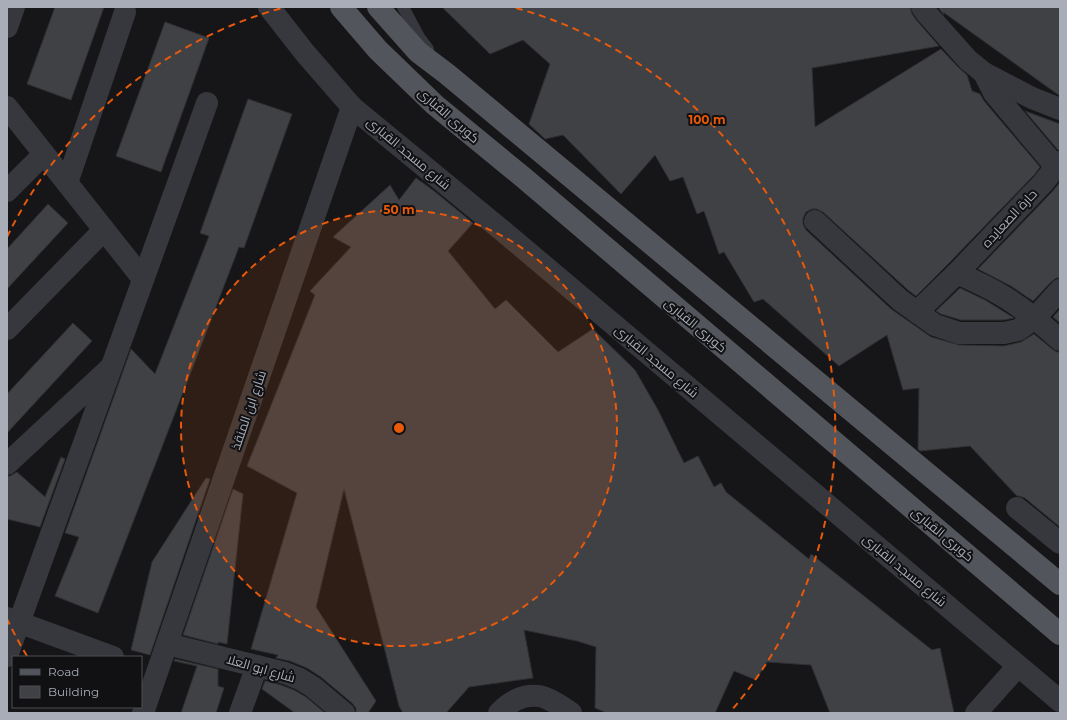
<svg xmlns="http://www.w3.org/2000/svg" width="1067" height="720" font-family="Montserrat,Cairo,sans-serif">
	<style>
		.building { fill: #404145; stroke: #303034 }
		.lines { fill: none; stroke-linecap: round; stroke-linejoin: round }
		.service { stroke: #37383d; stroke-width: 12 }
		.minor { stroke: #37383d; stroke-width: 22 }
		.tertiary { stroke: #37383d; stroke-width: 22 }
		.primary { stroke: #53555c; stroke-width: 22 }
		.ring { fill: none; stroke: #e8590c; stroke-width: 2; stroke-dasharray: 7 5 }
		.labels { text-anchor: middle; dominant-baseline: central; stroke-width: 4; stroke-linejoin: round; paint-order: stroke }
		.street-label { font-size: 13px; fill: #a8adb8; stroke: #111113 }
		.centre { fill: #e8590c; stroke: #111113; stroke-width: 2 }
		.ring-label { font-size: 12px; text-anchor: middle; font-weight: bold; fill: #e8590c; stroke: #111113; stroke-width: 4; stroke-linejoin: round; paint-order: stroke }
	</style>
	<rect width="100%" height="100%" fill="#161618"/>
	<g class="building">
		<path d="M55 7H104L71 100 27 84Z"/>
		<path d="M442 7H910L912 14 917 21 939 46 812 68 815 127 941 49 959 68 967 75 972 91 980 94 984 101 1040 167 1034 175 948 264 916 296 908 290 823 212 817 209H812L806 212 803 218V224L806 230 891 309 931 337 959 345 1004 346 1021 342 1034 334 1052 349 1057 352H1060V527L1025 498 1019 496H1017L970 446 920 451 918 449 919 388 903 390 887 335 839 366 763 299 754 302 724 252 719 254 704 211 697 214 683 177 670 181 655 155 621 194 563 135 545 139 529 124 550 64 523 40 490 54Z"/>
		<path d="M938 7H1060V96L943 12 944 15Z"/>
		<path d="M165 22 209 38 161 172 116 156Z"/>
		<path d="M248 99 292 114 244 248 239 247 98 613 55 596 79 537 65 533 131 349 155 374 209 236 200 233Z"/>
		<path d="M1025 111 1060 124V150H1058Z"/>
		<path d="M416 178 434 191 473 223 448 251 495 309 506 300 558 352 593 329 635 370 658 410 684 463 698 456 714 487 721 483 726 492 809 559 811 554 932 650 940 648 954 713H830L811 665 767 662 756 680 734 671 715 713H607L595 708 596 647 577 641 524 630 533 678 469 687 446 713H403L399 706 344 489 316 607 376 701 368 713H356V708L352 703 321 677 307 668 290 661 276 658 278 655 251 649 297 493 247 466 315 295 310 291 351 247 333 237 390 185 399 200Z"/>
		<path d="M1060 182V278H1056L1051 282 1033 301 1011 286 978 269 1052 192Z"/>
		<path d="M48 204 68 223 7 289V249Z"/>
		<path d="M960 288 985 300 1014 318 1003 320H961L941 314 936 311Z"/>
		<path d="M1060 309V323L1053 317Z"/>
		<path d="M73 323 92 341 7 433V394Z"/>
		<path d="M61 457 65 459 40 527 7 519V476H10L17 472 45 497Z"/>
		<path d="M206 478 210 479 150 655 131 650 152 562Z"/>
		<path d="M233 489 243 494 227 644 218 642V644L183 635Z"/>
		<path d="M175 659 218 669V686L224 688 216 713H181L197 666 174 661Z"/>
		<path d="M265 681 281 685 294 690 306 697 325 713H295L262 689Z"/>
	</g>
	<g class="lines">
		<path class="service" d="M403 7 419 37 428 49"/>
		<g class="minor">
			<path d="M922 7 927 14 968 60 984 73 1032 98 1060 109"/>
			<path d="M7 27 14 7"/>
			<path d="M984 73 994 93 1056 167"/>
			<path d="M7 107 143 279"/>
			<path d="M67 183 125 12"/>
			<path d="M7 191 44 154"/>
			<path d="M815 221 900 300 935 325 959 333H1004L1018 330 1035 318 1060 290"/>
			<path d="M957 273C970 279 984 285 996 292 1020 305 1040 322 1060 340"/>
			<path d="M917 312 957 273 1043 183 1060 162"/>
			<path d="M7 329 104 230"/>
			<path d="M7 464 109 369"/>
			<path d="M1017 508 1060 543"/>
			<path d="M7 618 113 657"/>
			<path d="M167 644 285 673 300 679 313 687 344 713"/>
			<path d="M7 656 207 103"/>
			<path d="M143 713 352 107"/>
			<path d="M240 713 257 666"/>
			<path d="M499 713C509 702 523 694 538 696 546 696 564 708 571 713"/>
			<path d="M976 713 1018 666"/>
		</g>
		<path class="tertiary" d="M269 7 305 53 352 107 504 232 1060 701"/>
		<g class="primary">
			<path d="M341 7 378 50 435 105 524 178 1060 634"/>
			<path d="M378 7 418 52 447 74 1060 584"/>
		</g>
	</g>
	<circle cx="399" cy="428" r="218" fill="#e8590c" fill-opacity=".12"/>
	<g class="ring">
		<circle cx="399" cy="428" r="218"/>
		<path d="M27 656A436 436 0 0 1 7 619M7 237A436 436 0 0 1 282 8M516 8A436 436 0 0 1 731 711"/>
	</g>
	<g class="labels">
		<g class="street-label">
			<text transform="translate(449 115) rotate(41)">كوبرى القبارى</text>
			<text transform="translate(409 153) rotate(40)">شارع مسجد القبارى</text>
			<text transform="translate(1009 218) rotate(-47)">حارة الصعايده</text>
			<text transform="translate(696 325) rotate(40)">كوبرى القبارى</text>
			<text transform="translate(657 361) rotate(40)">شارع مسجد القبارى</text>
			<text transform="translate(248 410) rotate(-71)">شارع ابن المنقذ</text>
			<text transform="translate(943 534) rotate(40)">كوبرى القبارى</text>
			<text transform="translate(905 570) rotate(40)">شارع مسجد القبارى</text>
			<text transform="translate(261 668) rotate(16)">شارع ابو العلا</text>
		</g>
	</g>
	<circle cx="399" cy="428" r="6" class="centre"/>
	<g class="ring-label">
		<text x="707" y="124">100 m</text>
		<text x="399" y="214">50 m</text>
	</g>
	<rect width="1067" height="720" fill="none" stroke="#a8adb8" stroke-width="16"/>
	<rect x="12" y="656" width="130" height="52" fill="#111113" stroke="#4d4f55"/>
	<rect x="20" y="669" width="20" height="6" fill="#53555c" stroke="#4d4f55"/>
	<text x="48" y="676" font-size="12" fill="#a8adb8">Road</text>
	<rect x="20" y="686" width="20" height="12" fill="#404145" stroke="#4d4f55"/>
	<text x="48" y="696" font-size="12" fill="#a8adb8">Building</text>
</svg>
